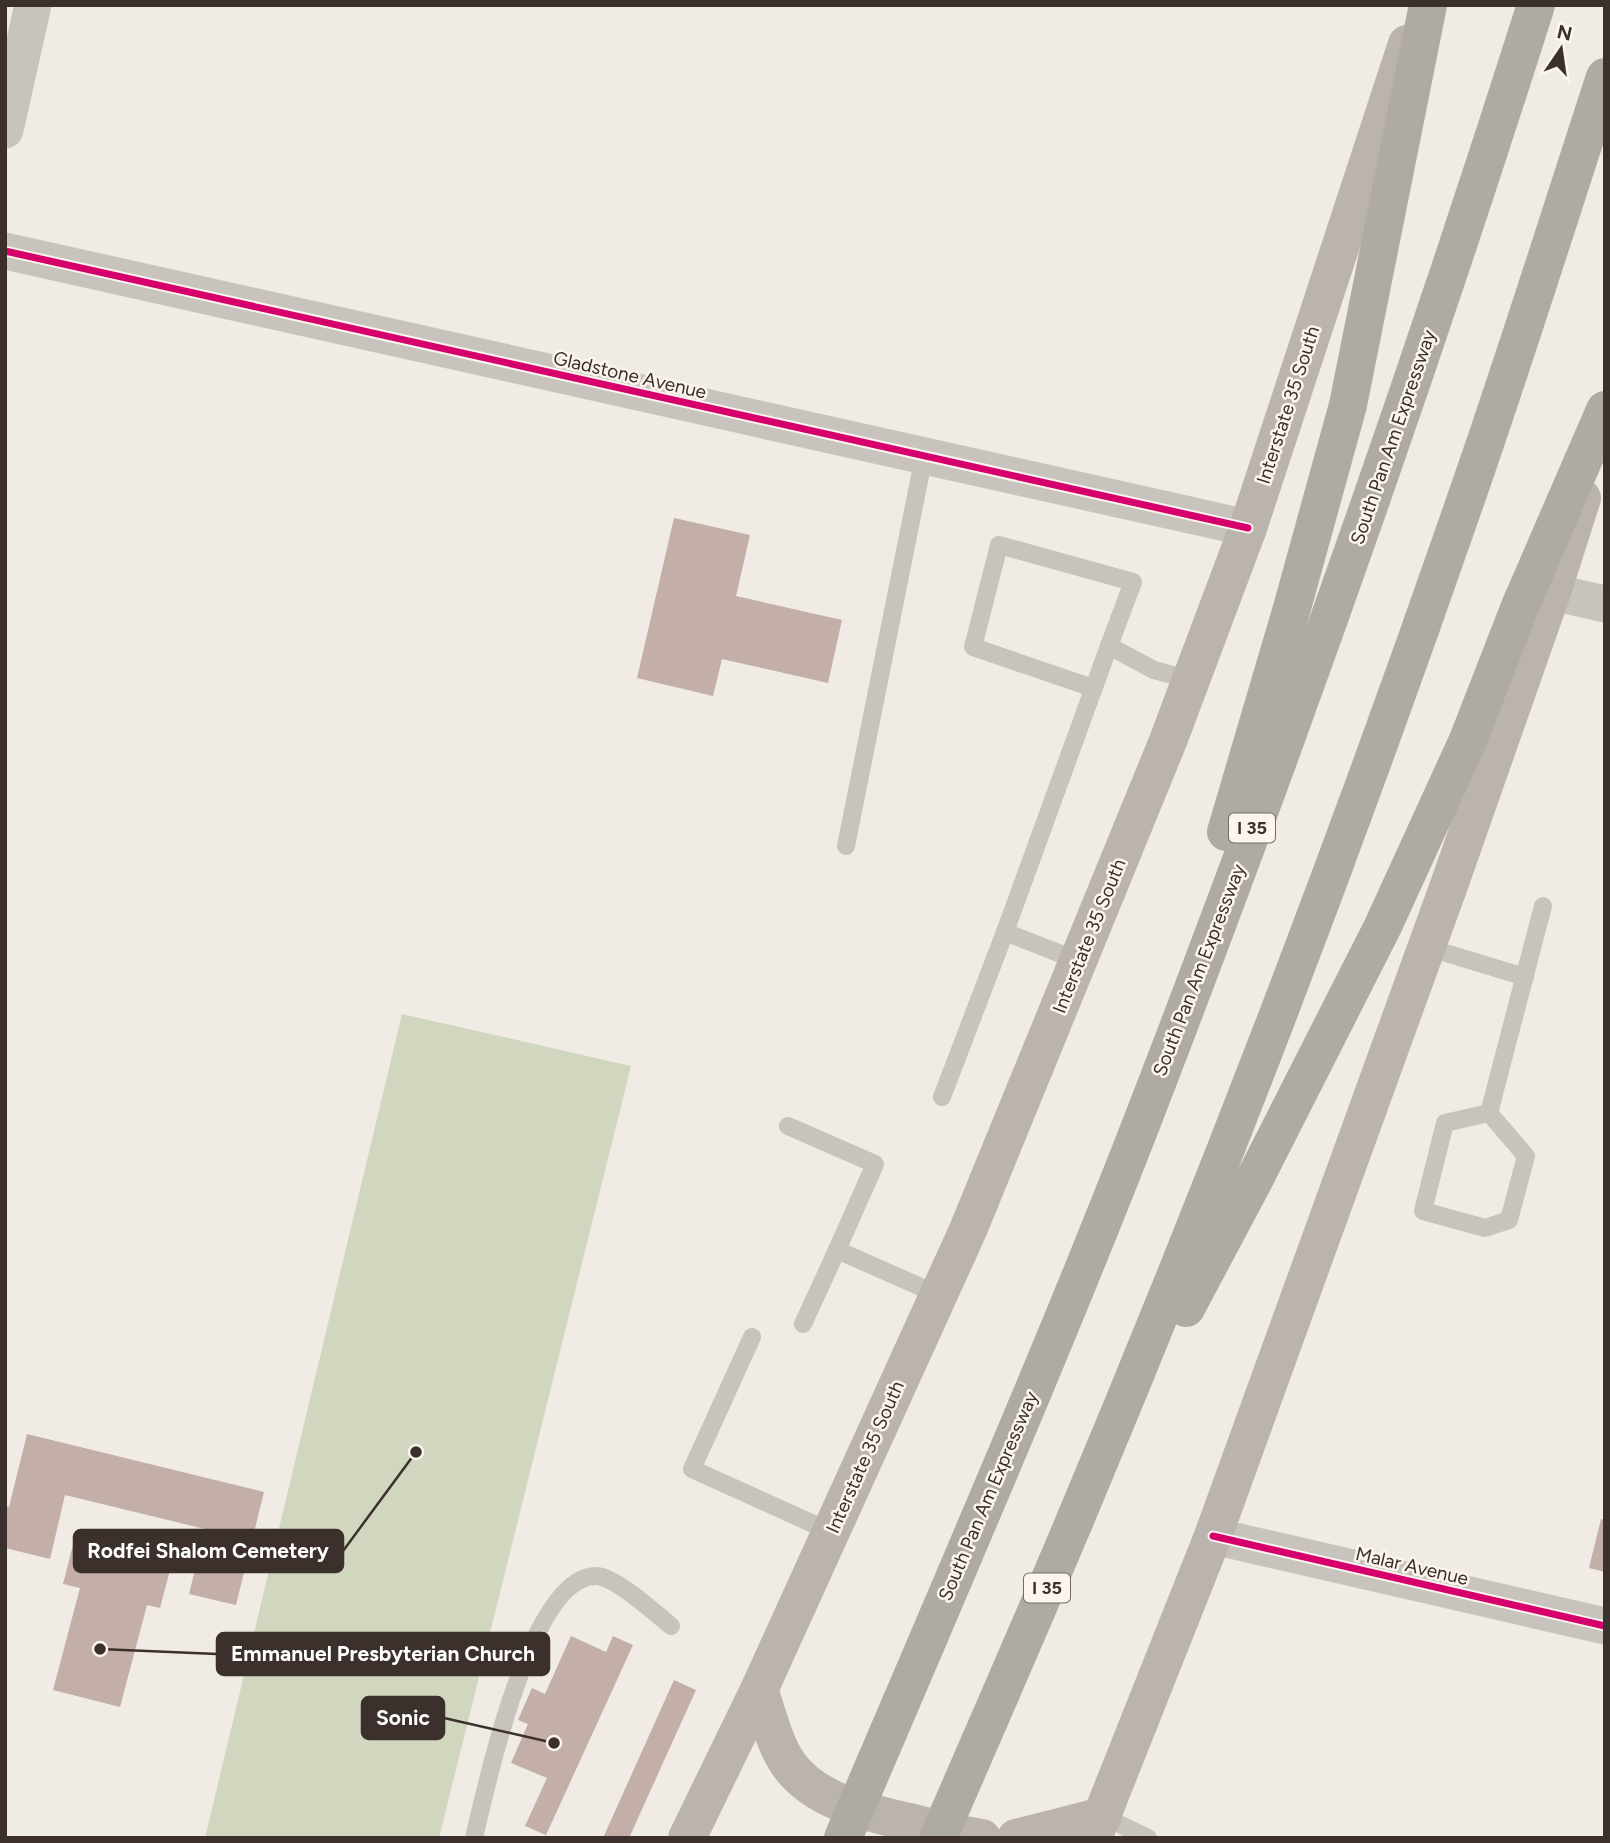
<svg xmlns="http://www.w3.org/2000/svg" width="1610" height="1843" font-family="Figtree,sans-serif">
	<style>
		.green { fill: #d1d6bf }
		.building { fill: #c3afa7 }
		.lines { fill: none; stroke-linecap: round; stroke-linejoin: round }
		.service { stroke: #c9c3be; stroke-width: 18 }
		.minor { stroke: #c9c3be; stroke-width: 37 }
		.secondary { stroke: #bab3ae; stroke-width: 38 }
		.motorway { stroke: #afaaa4; stroke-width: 38 }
		.motorway-bridge { stroke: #afaaa4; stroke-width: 38 }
		.cycleway-casing { stroke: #fbf5ee; stroke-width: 11 }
		.cycleway { stroke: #d6006c; stroke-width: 7 }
		.labels { text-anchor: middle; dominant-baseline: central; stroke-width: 5; stroke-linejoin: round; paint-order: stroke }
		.shield { fill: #fbf5ee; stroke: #756b66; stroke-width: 2 }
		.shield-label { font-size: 18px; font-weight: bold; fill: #3b302b }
		.street-label { font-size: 19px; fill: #3b302b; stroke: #fbf5ee }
		.leader { fill: none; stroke: #3b302b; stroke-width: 2.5 }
		.callout-dot { fill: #3b302b; stroke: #fbf5ee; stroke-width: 2.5 }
		.callout { fill: #3b302b; stroke: #3b302b; stroke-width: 2.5 }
		.callout-label { font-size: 21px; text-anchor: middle; font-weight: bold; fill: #fff }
	</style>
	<rect width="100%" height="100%" fill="#f0ebe5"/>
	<path class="green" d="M402 1014 631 1066 439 1838H205Z"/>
	<g class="building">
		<path d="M674 518 750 535 736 596 842 620 828 683 722 659 713 696 637 678Z"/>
		<path d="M27 1434 264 1492 236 1605 189 1594 205 1529 65 1495 50 1559 5 1548V1506L9 1507Z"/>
		<path d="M1601 1519 1605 1520V1572L1589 1568Z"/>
		<path d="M74 1541 171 1566 160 1608 147 1605 120 1707 53 1690 80 1588 63 1584Z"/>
		<path d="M571 1636 606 1652 613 1636 633 1645 546 1835 525 1826 547 1778 511 1763 528 1724 518 1720 532 1688 545 1694Z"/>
		<path d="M674 1680 696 1690 629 1838H603Z"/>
	</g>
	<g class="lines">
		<g class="service">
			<path d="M1093 688 973 647 999 545 1133 582 1109 646"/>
			<path d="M846 846 924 456"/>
			<path d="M1426 947 1525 977"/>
			<path d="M1079 961 1005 932 1109 646 1154 670 1191 680"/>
			<path d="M942 1097 1005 932"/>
			<path d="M1489 1113 1445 1123 1423 1211 1485 1228 1509 1220 1526 1156 1489 1113 1543 906"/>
			<path d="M788 1126 875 1164 837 1250 939 1295"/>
			<path d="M803 1324 837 1250"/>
			<path d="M752 1337 692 1469 831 1532"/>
			<path d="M1103 1816 1148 1838"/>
			<path d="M474 1838C486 1786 531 1576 596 1576 615 1576 655 1613 671 1626"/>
		</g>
		<g class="minor">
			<path d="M5 130 33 5"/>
			<path d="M5 251 1248 528"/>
			<path d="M1552 592 1605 604"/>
			<path d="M1213 1536 1605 1626"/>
		</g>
		<g class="secondary">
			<path d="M759 1690C768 1714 774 1744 789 1765 817 1803 870 1813 913 1823 936 1829 959 1835 982 1838"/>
			<path d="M687 1838 759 1690 968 1230 1168 741 1248 528 1407 44"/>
			<path d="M1016 1838 1103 1816"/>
			<path d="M1093 1838 1213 1536 1448 888 1552 592 1582 498"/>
		</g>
		<g class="motorway">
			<path d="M1226 832 1292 608 1348 405 1428 5"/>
			<path d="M1186 1308 1253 1182 1383 926 1468 740 1521 604 1605 410"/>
			<path d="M929 1637C1001 1468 1073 1299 1140 1127 1283 758 1416 383 1536 5"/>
			<path d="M1001 1693C1176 1290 1335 880 1478 464 1522 336 1563 206 1605 77"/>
		</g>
		<g class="motorway-bridge">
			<path d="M843 1838 929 1637"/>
			<path d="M938 1838 1001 1693"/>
		</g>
		<defs>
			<g id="cycleway">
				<path d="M5 251 1248 528"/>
				<path d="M1213 1536 1605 1626"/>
			</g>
		</defs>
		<use href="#cycleway" class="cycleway-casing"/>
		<use href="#cycleway" class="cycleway"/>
	</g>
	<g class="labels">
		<g class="shield">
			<rect x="1229" y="813.5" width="46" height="29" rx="5"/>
			<rect x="1024" y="1573.5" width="46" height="29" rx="5"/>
		</g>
		<g class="shield-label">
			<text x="1252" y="828">I 35</text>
			<text x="1047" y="1588">I 35</text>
		</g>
		<g class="street-label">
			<text transform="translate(630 375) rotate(13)">Gladstone Avenue</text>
			<text transform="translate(1288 405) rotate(-72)">Interstate 35 South</text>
			<text transform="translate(1393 437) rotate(-71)">South Pan Am Expressway</text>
			<text transform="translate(1089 936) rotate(-68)">Interstate 35 South</text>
			<text transform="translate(1199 970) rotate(-69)">South Pan Am Expressway</text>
			<text transform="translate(865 1457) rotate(-66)">Interstate 35 South</text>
			<text transform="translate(988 1496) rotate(-67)">South Pan Am Expressway</text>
			<text transform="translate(1412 1566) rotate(13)">Malar Avenue</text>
		</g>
	</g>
	<path class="leader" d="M416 1452L343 1551M100 1649L217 1654M554 1743L444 1718"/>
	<g class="callout-dot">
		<circle cx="416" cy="1452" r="7"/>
		<circle cx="100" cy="1649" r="7"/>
		<circle cx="554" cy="1743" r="7"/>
	</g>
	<g class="callout">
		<rect x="74" y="1530" width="269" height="42" rx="7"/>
		<rect x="217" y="1633" width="332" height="42" rx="7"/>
		<rect x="362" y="1697" width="82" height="42" rx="7"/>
	</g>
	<g class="callout-label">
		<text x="208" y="1558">Rodfei Shalom Cemetery</text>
		<text x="383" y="1661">Emmanuel Presbyterian Church</text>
		<text x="403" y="1725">Sonic</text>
	</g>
	<rect width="1610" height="1843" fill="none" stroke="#3b302b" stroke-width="14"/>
	<g transform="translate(1561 49) rotate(13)" stroke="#fbf5ee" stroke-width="5" paint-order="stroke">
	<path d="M0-5L12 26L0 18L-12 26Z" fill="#3b302b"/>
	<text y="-10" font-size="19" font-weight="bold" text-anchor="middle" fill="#3b302b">N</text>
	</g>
</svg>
